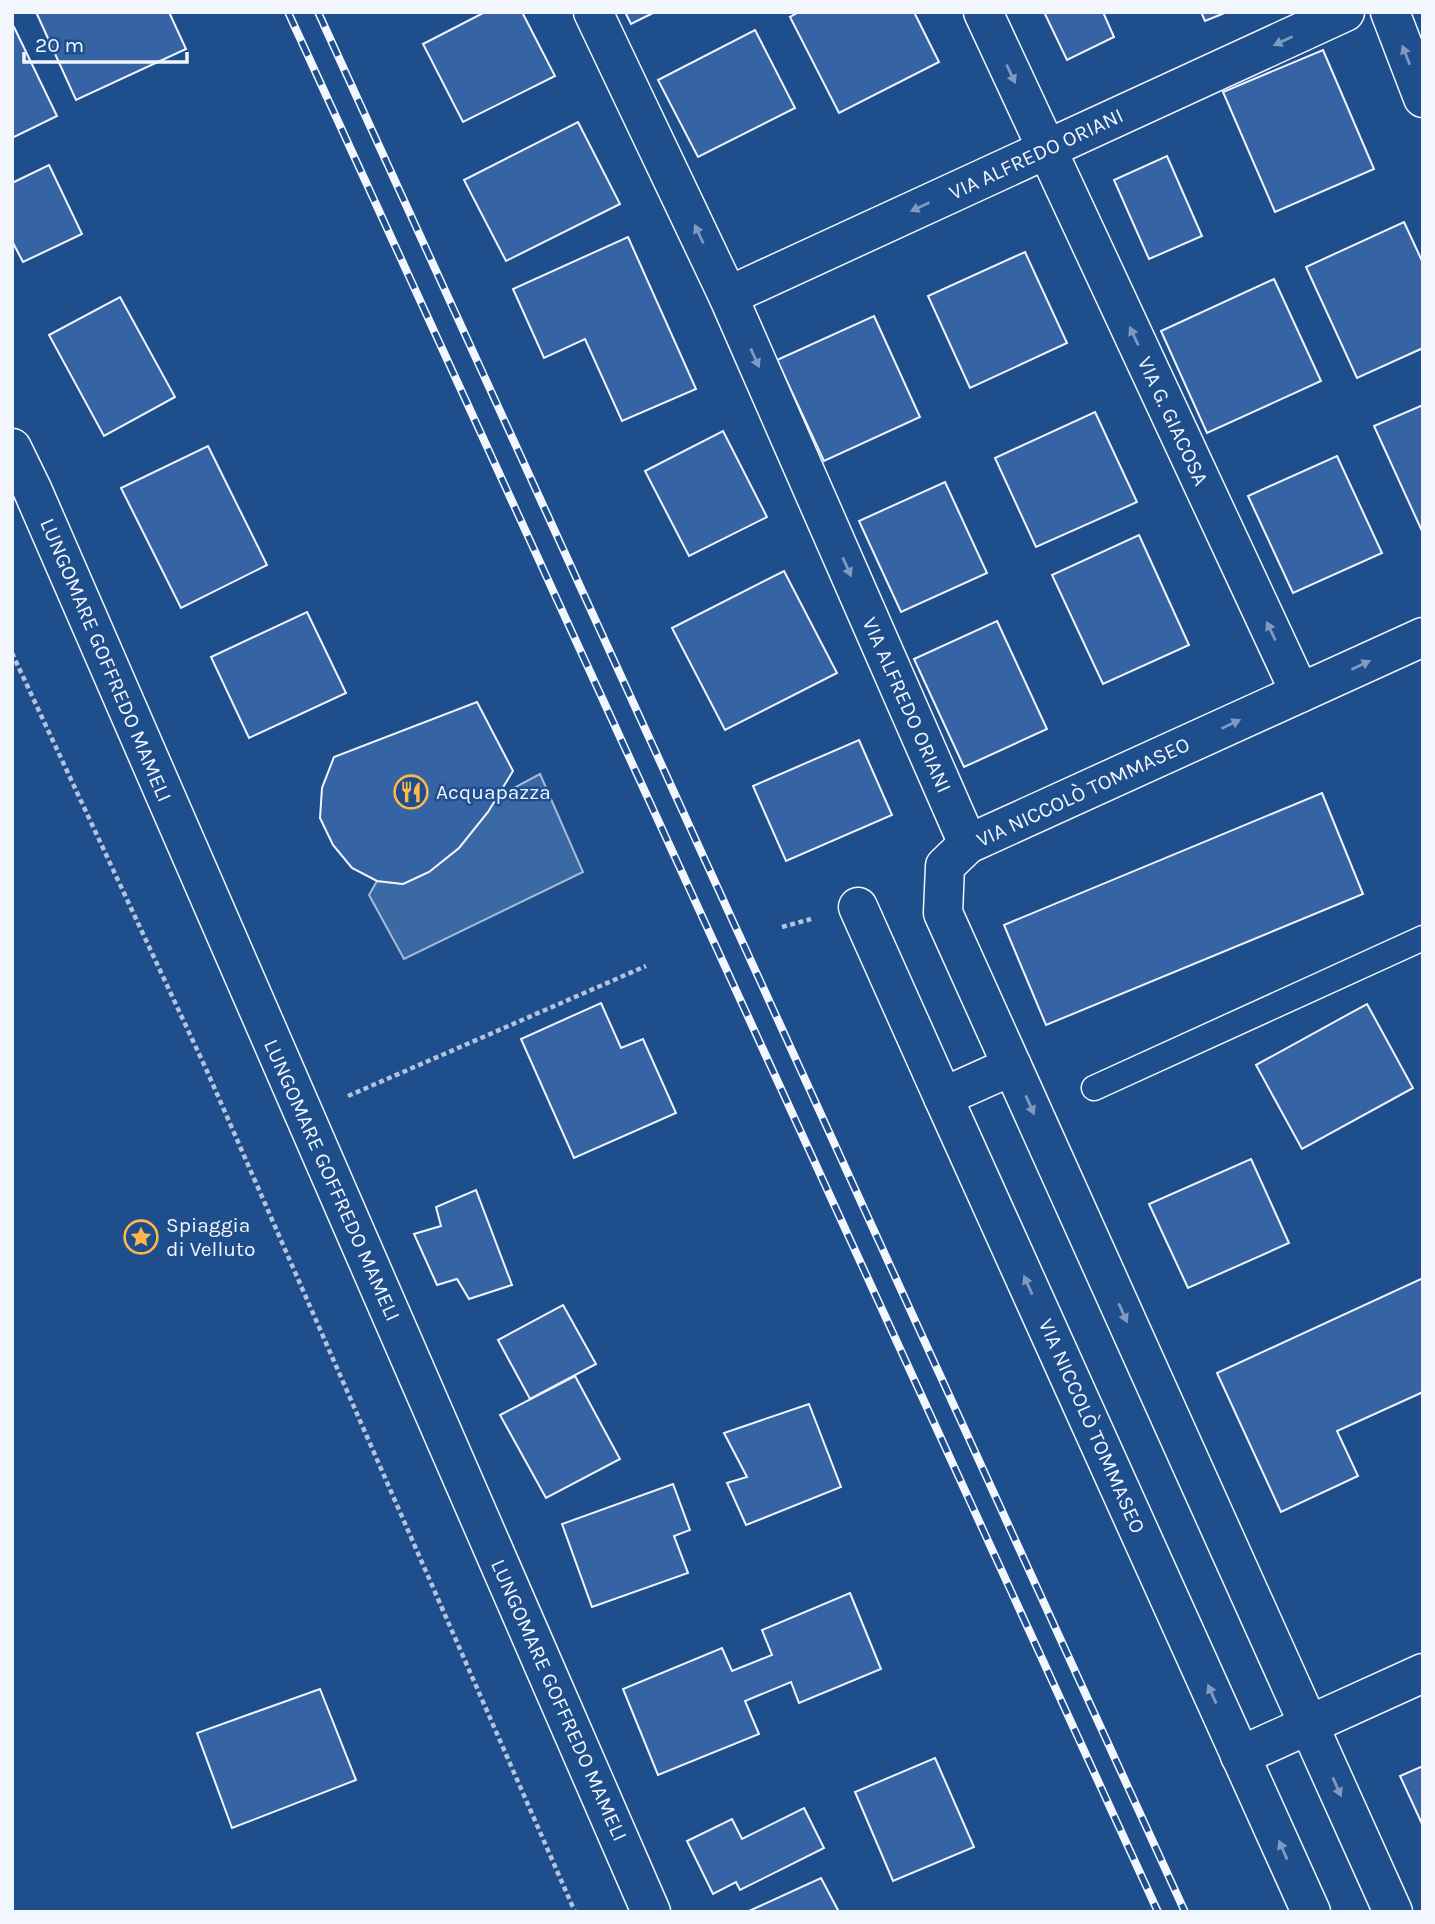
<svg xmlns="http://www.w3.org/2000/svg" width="1435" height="1924" font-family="Karla,sans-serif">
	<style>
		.water { fill: #3b69a3; stroke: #a8bbd7; stroke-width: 2 }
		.building { fill: #3563a3; stroke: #f2f6ff; stroke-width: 2 }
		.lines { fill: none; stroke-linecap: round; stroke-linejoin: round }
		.lane-casing { stroke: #f2f6ff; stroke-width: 27 }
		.street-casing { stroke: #f2f6ff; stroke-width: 41 }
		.path { stroke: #b3c4dc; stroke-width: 4.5; stroke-dasharray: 5 3.5; stroke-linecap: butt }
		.lane { stroke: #1f4e8c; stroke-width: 24 }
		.street { stroke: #1f4e8c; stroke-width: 38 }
		.rail-casing { stroke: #f2f6ff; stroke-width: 8 }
		.rail { stroke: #1f4e8c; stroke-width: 5; stroke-dasharray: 16; stroke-linecap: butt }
		.oneway { fill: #7e9ac0 }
		.labels { text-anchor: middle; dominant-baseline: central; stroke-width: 5; stroke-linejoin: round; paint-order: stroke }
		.street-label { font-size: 21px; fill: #f2f6ff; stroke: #1f4e8c }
		.poi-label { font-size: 21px; fill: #f2f6ff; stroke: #1f4e8c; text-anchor: start }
	</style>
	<rect width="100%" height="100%" fill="#1f4e8c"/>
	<path class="water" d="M540 774 583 872 404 959 369 895 377 881 403 884 429 872 459 848 497 797Z"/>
	<g class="building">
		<path d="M36 12H169L186 49 76 100Z"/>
		<path d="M485 12H522L555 76 463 122 423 44Z"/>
		<path d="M625 12H655L631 24Z"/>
		<path d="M799 12H914L939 62 839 113 790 17Z"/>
		<path d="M1044 12H1103L1114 37 1067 60Z"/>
		<path d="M1201 12H1227L1205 21Z"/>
		<path d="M14 27 57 116 12 138V28Z"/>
		<path d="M755 30 795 108 698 157 658 80Z"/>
		<path d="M1323 50 1374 169 1275 212 1223 92Z"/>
		<path d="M578 122 620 204 506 261 464 180Z"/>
		<path d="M1167 156 1202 236 1149 259 1114 180Z"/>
		<path d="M49 165 82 234 23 262 12 241V183Z"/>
		<path d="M1404 222 1423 263V348L1357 378 1306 267Z"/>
		<path d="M628 237 696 389 622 421 585 339 544 358 513 289Z"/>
		<path d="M1025 252 1067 343 970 388 928 296Z"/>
		<path d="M1274 279 1321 381 1207 433 1161 331Z"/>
		<path d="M120 297 175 397 104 436 49 335Z"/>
		<path d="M874 316 920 417 824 461 777 360Z"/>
		<path d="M1423 405V531H1422L1374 426Z"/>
		<path d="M1095 412 1137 502 1036 547 995 458Z"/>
		<path d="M723 431 767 517 689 556 645 471Z"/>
		<path d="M208 446 267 565 181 608 121 488Z"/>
		<path d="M1337 456 1382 553 1293 593 1248 496Z"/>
		<path d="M945 482 987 573 901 612 859 521Z"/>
		<path d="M1139 535 1189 645 1103 684 1052 575Z"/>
		<path d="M784 571 837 673 725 730 672 628Z"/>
		<path d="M307 612 346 693 249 738 211 657Z"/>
		<path d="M997 621 1047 729 964 767 914 659Z"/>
		<path d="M477 702 513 771 488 812 459 848 429 872 403 884 377 881 352 868 333 845 320 818 322 788 334 757Z"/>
		<path d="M859 740 892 815 786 861 753 786Z"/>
		<path d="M1322 793 1363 894 1046 1025 1004 925Z"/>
		<path d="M601 1003 621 1048 643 1039 676 1113 574 1158 521 1039Z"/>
		<path d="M1367 1004 1413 1088 1302 1149 1256 1065Z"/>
		<path d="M1251 1159 1289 1243 1188 1288 1149 1204Z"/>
		<path d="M476 1190 512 1285 469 1299 457 1279 437 1285 414 1234 441 1226 436 1207Z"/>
		<path d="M1423 1278V1392L1337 1431 1358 1476 1281 1512 1217 1373Z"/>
		<path d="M563 1305 596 1364 530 1399 498 1340Z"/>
		<path d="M575 1376 620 1459 546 1498 500 1415Z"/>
		<path d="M809 1404 841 1487 746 1525 727 1483 747 1477 724 1433Z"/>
		<path d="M673 1484 690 1530 674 1536 688 1573 592 1607 562 1524Z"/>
		<path d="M850 1593 881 1669 799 1703 791 1682 745 1701 759 1734 658 1775 623 1689 722 1648 732 1671 772 1655 762 1630Z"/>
		<path d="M320 1689 356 1780 232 1828 197 1733Z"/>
		<path d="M935 1758 974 1847 893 1881 855 1792Z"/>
		<path d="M1423 1766V1826L1400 1776Z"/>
		<path d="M804 1808 824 1848 740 1890 736 1882 713 1894 687 1841 732 1819 742 1839Z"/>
		<path d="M821 1878 839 1912H747Z"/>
	</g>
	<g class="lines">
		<defs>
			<path id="lane" d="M1094 1088 1423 938"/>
			<g id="street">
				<path d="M593 12 728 296 968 844"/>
				<path d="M983 12 1300 693"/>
				<path d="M1390 12 1423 98"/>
				<path d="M728 296 1345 12"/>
				<path d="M12 448 32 489 651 1912"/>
				<path d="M858 907 943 1097"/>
				<path d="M1012 1066 943 913 945 866 968 844 1423 637"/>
				<path d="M1240 1756 1423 1673"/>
				<path d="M1311 1912 943 1097 1012 1066 1393 1912"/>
			</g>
		</defs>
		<use href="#lane" class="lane-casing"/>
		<use href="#street" class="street-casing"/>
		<g class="path">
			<path d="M12 653 207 1071 575 1912"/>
			<path d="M782 927 811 919"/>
			<path d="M348 1096 646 966"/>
		</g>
		<use href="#lane" class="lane"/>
		<use href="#street" class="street"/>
		<defs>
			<g id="rail">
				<path d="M288 12 1158 1912"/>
				<path d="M318 12 1185 1912"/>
			</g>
		</defs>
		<use href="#rail" class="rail-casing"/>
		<use href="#rail" class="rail"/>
	</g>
	<defs><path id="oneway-solid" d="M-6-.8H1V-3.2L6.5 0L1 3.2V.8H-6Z" transform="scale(1.75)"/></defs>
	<g class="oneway">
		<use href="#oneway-solid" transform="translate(1283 41) rotate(155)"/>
		<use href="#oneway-solid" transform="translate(1406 55) rotate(-111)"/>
		<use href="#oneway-solid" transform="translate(1011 74) rotate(65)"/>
		<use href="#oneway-solid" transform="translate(920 207) rotate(155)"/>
		<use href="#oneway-solid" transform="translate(699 234) rotate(-115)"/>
		<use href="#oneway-solid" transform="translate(1134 336) rotate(-115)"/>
		<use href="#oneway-solid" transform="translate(755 358) rotate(66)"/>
		<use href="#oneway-solid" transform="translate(847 567) rotate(66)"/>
		<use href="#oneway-solid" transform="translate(1271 631) rotate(-115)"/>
		<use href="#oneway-solid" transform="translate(1361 665) rotate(-25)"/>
		<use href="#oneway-solid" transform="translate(1231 724) rotate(-25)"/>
		<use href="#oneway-solid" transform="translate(1030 1105) rotate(66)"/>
		<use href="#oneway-solid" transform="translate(1028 1285) rotate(-114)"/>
		<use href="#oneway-solid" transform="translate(1123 1313) rotate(66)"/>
		<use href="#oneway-solid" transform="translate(1212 1694) rotate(-114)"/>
		<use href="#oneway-solid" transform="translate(1337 1787) rotate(66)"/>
		<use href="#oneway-solid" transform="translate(1283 1850) rotate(-114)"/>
	</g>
	<defs>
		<symbol id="restaurant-ring" viewBox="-11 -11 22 22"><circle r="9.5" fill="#1f4e8c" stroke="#ffb74d" stroke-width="1.5"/><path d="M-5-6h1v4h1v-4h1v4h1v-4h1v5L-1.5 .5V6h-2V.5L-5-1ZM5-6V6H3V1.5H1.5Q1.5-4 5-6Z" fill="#ffb74d"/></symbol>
		<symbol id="sight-ring" viewBox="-11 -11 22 22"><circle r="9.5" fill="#1f4e8c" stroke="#ffb74d" stroke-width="1.5"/><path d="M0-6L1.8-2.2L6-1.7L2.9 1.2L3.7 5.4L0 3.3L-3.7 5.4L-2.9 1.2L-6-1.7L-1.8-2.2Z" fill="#ffb74d"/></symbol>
	</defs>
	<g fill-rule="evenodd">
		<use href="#restaurant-ring" x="392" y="773" width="38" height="38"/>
		<use href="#sight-ring" x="122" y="1218" width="38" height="38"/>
	</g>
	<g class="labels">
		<g class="street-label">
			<text transform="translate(1036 154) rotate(-25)">VIA ALFREDO ORIANI</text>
			<text transform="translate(1173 421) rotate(65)">VIA G. GIACOSA</text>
			<text transform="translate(106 660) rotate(67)">LUNGOMARE GOFFREDO MAMELI</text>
			<text transform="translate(907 705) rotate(66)">VIA ALFREDO ORIANI</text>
			<text transform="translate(1083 792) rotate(-25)">VIA NICCOLÒ TOMMASEO</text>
			<text transform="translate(332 1180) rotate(66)">LUNGOMARE GOFFREDO MAMELI</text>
			<text transform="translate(1092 1426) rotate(66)">VIA NICCOLÒ TOMMASEO</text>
			<text transform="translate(559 1700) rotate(66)">LUNGOMARE GOFFREDO MAMELI</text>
		</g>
		<g class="poi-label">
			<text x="436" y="792">Acquapazza</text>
			<text x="166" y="1225">Spiaggia<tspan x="166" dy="24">di Velluto</tspan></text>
		</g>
	</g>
	<rect width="1435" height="1924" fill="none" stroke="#f2f6ff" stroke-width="28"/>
	<path d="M24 52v10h163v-10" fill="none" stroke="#f2f6ff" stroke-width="3.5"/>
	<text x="35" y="52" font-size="21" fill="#f2f6ff" stroke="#1f4e8c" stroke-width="5" paint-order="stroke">20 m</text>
</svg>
